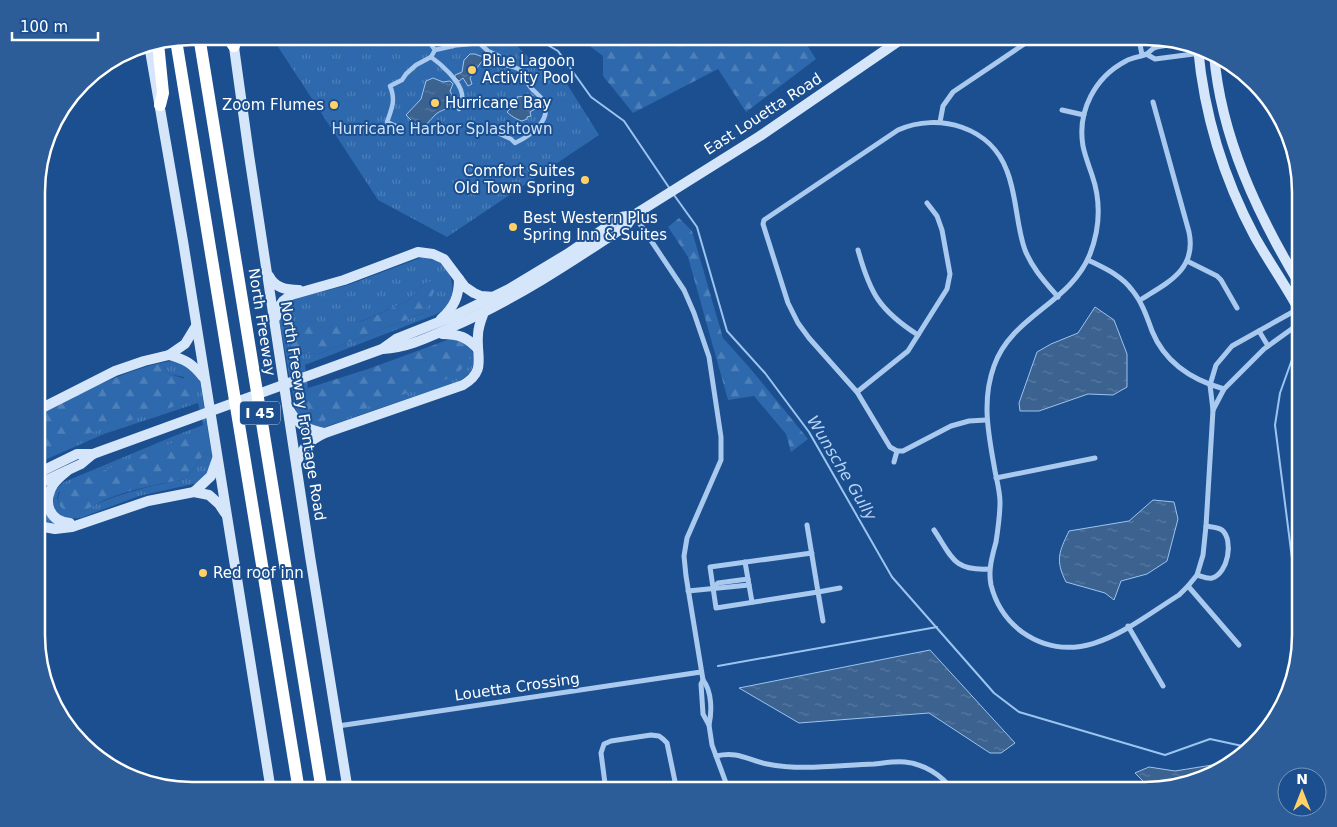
<svg xmlns="http://www.w3.org/2000/svg" width="1337" height="827" font-family="'DejaVu Sans',sans-serif">
	<style>
		.grass { fill: url(#grass-tufts); fill-rule: evenodd }
		.forest { fill: url(#forest-firs) }
		.water { fill: url(#water-ripples); stroke: #9cc4f0 }
		.lines { fill: none; stroke-linecap: round; stroke-linejoin: round }
		.stream { stroke: #9cc4f0; stroke-width: 2 }
		.pedestrian { stroke: #a9c9ee; stroke-width: 4.5 }
		.minor { stroke: #a9c9ee; stroke-width: 5 }
		.secondary { stroke: #d6e6fa; stroke-width: 10 }
		.motorway { stroke: #fff; stroke-width: 12 }
		.poi-dot { fill: #ffd166; stroke: #1b4f8f; stroke-width: 2 }
		.labels { text-anchor: middle; dominant-baseline: central; stroke-width: 4; stroke-linejoin: round; paint-order: stroke }
		.shield { fill: #1b4f8f; stroke: #bbcadd; stroke-width: 1 }
		.shield-label { font-size: 14px; font-weight: bold; fill: #fff }
		.poi-label { font-size: 15px; fill: #fff; stroke: #1b4f8f; text-anchor: start }
		.street-label { font-size: 15px; fill: #fff; stroke: #1b4f8f }
		.park-label { font-size: 15px; fill: #cfe3fa; stroke: #1b4f8f }
		.water-label { font-size: 16px; font-style: italic; fill: #b5d3f5; stroke: #1b4f8f }
		.rim { fill: none; stroke: #fff; stroke-width: 2.5 }
	</style>
	<defs>
		<pattern id="grass-tufts" width="24" height="20" patternUnits="userSpaceOnUse" patternTransform="scale(1.25)"><rect width="24" height="20" fill="#2e69ad"/><path d="M3 7l-1-3M5 7V3M7 7l1-3M15 17l-1-3M17 17v-4M19 17l1-3" fill="none" stroke="#4d80b9"/></pattern>
		<pattern id="forest-firs" width="22" height="20" patternUnits="userSpaceOnUse" patternTransform="scale(1.25)"><rect width="22" height="20" fill="#2e69ad"/><path d="M5 1l3.5 6h-7zM16 11l3.5 6h-7z" fill="#4d80b9"/></pattern>
		<pattern id="water-ripples" width="26" height="14" patternUnits="userSpaceOnUse" patternTransform="scale(1.25)"><rect width="26" height="14" fill="#3c6290"/><path d="M2 4q2-2 4 0t4 0M15 11q2-2 4 0t4 0" fill="none" stroke="#597aa1"/></pattern>
	</defs>
	<rect width="100%" height="100%" fill="#1b4f8f"/>
	<g class="grass">
		<path d="M271 36H511L513 42 543 71 567 84 599 135 447 237 378 200Z"/>
		<path d="M420 258C427 258 433 259 439 262 454 272 457 295 445 308 440 314 431 316 424 319L305 365 308 388 304 398 469 346C480 361 472 376 456 382L325 427C310 429 299 422 295 407L280 324C280 311 286 303 297 298L348 285ZM425 283 424 313 318 354 292 351 311 322H359L408 301Z"/>
		<path d="M172 361H179L199 376 212 456 211 468 198 483 139 496 83 517 70 519 62 517 56 512 53 507V492L64 482 174 436 203 425 198 403 104 434 38 463V454C56 449 73 439 91 432 124 421 157 413 190 400L184 377 169 374 160 363ZM207 450 186 479C145 487 116 494 79 512L59 505 57 498 59 492Z"/>
		<path d="M47 487 45 492 62 525 38 524V491Z"/>
	</g>
	<g class="forest">
		<path d="M576 36H801L816 59 746 112 718 69 633 113 603 76V56Z"/>
		<path d="M679 218 692 231 723 338 749 367 808 439 791 452 786 434 754 396 728 400 688 257 668 227Z"/>
		<path d="M434 280V292L424 313 318 354 291 351 290 341 298 328 311 322H360L408 301 425 283Z"/>
		<path d="M450 339 459 340 469 346 471 359 455 376 340 417 320 421 305 415 304 398 308 388 368 369Z"/>
		<path d="M160 363 169 374 193 381 196 389 190 400 167 409 90 433 47 452 38 454V416C79 394 113 375 160 363Z"/>
		<path d="M203 435 207 450 186 479C159 484 132 489 107 499 98 502 88 510 79 512 61 516 51 499 64 487L181 439Z"/>
	</g>
	<g class="water">
		<path d="M470 54H475L480 56 492 57 493 60 482 61 470 78 472 84 468 86 463 78 459 81 455 77V75L462 72 464 60Z"/>
		<path d="M433 78 443 82 450 81 453 84 450 91C460 111 446 106 436 114 431 119 426 125 421 130L406 115 421 99 426 81Z"/>
		<path d="M533 95 530 103 534 104 535 109 530 112 531 116 527 117V119L522 121C517 120 510 115 507 112L511 108 512 103 518 100 517 97Z"/>
		<path d="M1095 307 1114 320 1127 354V387L1113 395 1088 394 1039 411H1020L1019 403 1037 352 1051 344 1078 333Z"/>
		<path d="M1153 500 1174 502 1178 519 1167 561 1147 574 1121 581 1114 600 1105 593 1066 582C1055 560 1059 552 1069 531L1129 521Z"/>
		<path d="M930 650 1015 743 1001 753H990L929 713 799 723 739 688Z"/>
		<path d="M1231 762 1223 770 1155 790H1152L1135 773 1149 767 1175 771Z"/>
	</g>
	<g class="lines">
		<g class="stream">
			<path d="M532 36 558 51 591 97 624 121 670 189"/>
			<path d="M674 195 697 227 727 331 765 373 809 432 892 577 994 693 1019 712 1165 755 1210 739 1247 747"/>
			<path d="M1299 340 1280 393 1275 425 1300 621"/>
			<path d="M718 666 937 627"/>
		</g>
		<g class="pedestrian">
			<path d="M425 36 435 50"/>
			<path d="M449 38 453 46 435 50 431 57C441 64 460 81 462 94 463 99 461 105 459 109"/>
			<path d="M478 42 488 51 499 56 500 65C507 65 520 67 524 74 526 78 526 82 529 85 532 90 538 94 542 99 555 119 530 136 515 143L511 139 491 130"/>
			<path d="M453 46C464 44 482 45 491 36"/>
			<path d="M396 126 387 122C392 108 396 100 390 86L402 80 406 74 416 65 431 57"/>
		</g>
		<g class="minor">
			<path d="M1139 39 1142 55"/>
			<path d="M1189 43C1179 45 1163 44 1154 48 1151 50 1149 52 1147 54 1141 57 1132 57 1126 61 1095 77 1077 111 1083 146 1085 156 1089 166 1092 175 1101 201 1100 228 1090 254 1070 304 1012 315 994 366 981 402 989 436 995 471 997 481 1000 492 1000 502 1000 515 998 529 996 542 992 557 988 570 991 585 996 605 1006 620 1022 632 1079 672 1131 625 1179 595L1188 586 1197 575 1203 555 1206 526 1213 410 1210 385 1216 365 1232 346 1298 309"/>
			<path d="M1146 54 1155 59 1209 52"/>
			<path d="M1062 110 1084 115"/>
			<path d="M940 122 943 106 953 92 1036 36"/>
			<path d="M634 215 684 290 694 313 709 357 721 437V460L687 538 684 556 686 576 703 680C712 691 712 712 709 725"/>
			<path d="M858 250C870 293 879 310 918 335"/>
			<path d="M1088 260C1104 268 1121 275 1132 290 1142 302 1147 317 1152 331 1165 363 1192 380 1224 389"/>
			<path d="M1187 261 1217 276 1221 280 1237 308"/>
			<path d="M1140 300C1167 283 1197 270 1189 232L1153 102"/>
			<path d="M1259 331 1268 346"/>
			<path d="M857 392 908 351 947 289 950 274 942 230 937 216 927 203"/>
			<path d="M1213 410 1224 389 1264 349 1300 323"/>
			<path d="M986 420 969 421 951 426 903 451H897L890 447 857 392 809 338 798 323 788 303 763 224 764 220 898 130C939 112 991 127 1007 171 1017 196 1016 225 1025 250 1032 268 1045 282 1058 297"/>
			<path d="M894 462 897 451"/>
			<path d="M996 478 1095 458"/>
			<path d="M807 525 818 592 716 608 710 567 812 553"/>
			<path d="M934 530C952 557 953 571 989 569"/>
			<path d="M745 562 752 602"/>
			<path d="M1197 575C1201 576 1207 579 1212 578 1228 574 1234 540 1222 530 1218 527 1211 527 1206 526"/>
			<path d="M1188 586 1239 645"/>
			<path d="M713 588 718 583 748 579"/>
			<path d="M688 591 749 585"/>
			<path d="M823 621 818 592 840 588"/>
			<path d="M1128 626 1163 686"/>
			<path d="M703 680 701 684 703 714 709 725 712 745 729 791"/>
			<path d="M338 726 701 672"/>
			<path d="M716 756C739 751 747 760 767 764 802 771 840 765 874 764 884 763 895 761 905 762 924 764 942 775 952 790"/>
			<path d="M1027 790 1051 788 1076 790"/>
			<path d="M606 791 601 753 604 744 611 741 651 735 659 736 663 739 667 743 677 791"/>
		</g>
		<g class="secondary">
			<path d="M233 40 249 155 310 556 348 791"/>
			<path d="M149 45 183 241 271 791"/>
			<path d="M1198 48C1204 113 1224 179 1255 237 1269 262 1286 286 1300 312"/>
			<path d="M1214 54C1221 138 1258 215 1300 285"/>
			<path d="M269 276C275 288 286 290 299 290"/>
			<path d="M276 317 277 310 283 301 291 295 344 280 418 252 433 254 444 259 465 287 474 293 481 296 494 297"/>
			<path d="M441 319C454 307 459 297 459 279"/>
			<path d="M442 334C459 334 467 337 478 349"/>
			<path d="M383 349C407 348 429 337 452 327 514 300 570 263 627 225L634 215"/>
			<path d="M169 355C185 359 193 364 203 377"/>
			<path d="M38 410 115 371 144 361 169 355 185 344 196 326"/>
			<path d="M290 411C298 425 308 430 324 433"/>
			<path d="M297 462C303 447 310 440 325 433L463 385C487 371 476 357 478 335 478 327 481 320 484 312"/>
			<path d="M67 471C62 475 56 480 53 485 42 503 50 522 70 523"/>
			<path d="M38 473 77 454H93L382 349 396 339 454 316 509 289 567 254 621 217 634 215 760 136 906 36"/>
			<path d="M38 484 81 464 93 454"/>
			<path d="M194 492 211 476 217 459"/>
			<path d="M38 526 55 529 72 527 148 501 194 492 209 495 219 504 225 513"/>
		</g>
		<g class="motorway">
			<path d="M199 36 322 791"/>
			<path d="M227 36 234 46"/>
			<path d="M176 40 299 791"/>
			<path d="M158 43 163 93 160 105"/>
		</g>
	</g>
	<g class="poi-dot">
		<circle cx="472" cy="70" r="5"/>
		<circle cx="435" cy="103" r="5"/>
		<circle cx="334" cy="105" r="5"/>
		<circle cx="585" cy="180" r="5"/>
		<circle cx="513" cy="227" r="5"/>
		<circle cx="203" cy="573" r="5"/>
	</g>
	<g class="labels">
		<rect class="shield" x="240" y="401.5" width="40" height="23" rx="4"/>
		<g class="shield-label">
			<text x="260" y="413">I 45</text>
		</g>
		<g class="poi-label">
			<text x="482" y="61">Blue Lagoon<tspan x="482" dy="17">Activity Pool</tspan></text>
			<text x="445" y="103">Hurricane Bay</text>
			<text x="324" y="105" text-anchor="end">Zoom Flumes</text>
			<text x="575" y="171" text-anchor="end">Comfort Suites<tspan x="575" dy="17">Old Town Spring</tspan></text>
			<text x="523" y="218">Best Western Plus<tspan x="523" dy="17">Spring Inn &amp; Suites</tspan></text>
			<text x="213" y="573">Red roof inn</text>
		</g>
		<g class="street-label">
			<text transform="translate(763 114) rotate(-33)">East Louetta Road</text>
			<text transform="translate(262 322) rotate(81)">North Freeway</text>
			<text transform="translate(303 411) rotate(81)">North Freeway Frontage Road</text>
			<text transform="translate(517 687) rotate(-8)">Louetta Crossing</text>
		</g>
		<g class="park-label">
			<text x="442" y="129">Hurricane Harbor Splashtown</text>
		</g>
		<g class="water-label">
			<text transform="translate(842 468) rotate(59)">Wunsche Gully</text>
		</g>
	</g>
	<path d="M0 0H1337V827H0ZM192 45H1145A147 147 0 0 1 1292 192V635A147 147 0 0 1 1145 782H192A147 147 0 0 1 45 635V192A147 147 0 0 1 192 45Z" fill="#2d5d98" fill-rule="evenodd"/>
	<path class="rim" d="M192 45H1145A147 147 0 0 1 1292 192V635A147 147 0 0 1 1145 782H192A147 147 0 0 1 45 635V192A147 147 0 0 1 192 45Z"/>
	<g transform="translate(1302 792)"><circle r="24" fill="#1b4f8f" stroke="#7695bc"/>
	<path d="M0-4L9 19L0 12L-9 19Z" fill="#ffd166"/>
	<text y="-8" font-size="14" font-weight="bold" text-anchor="middle" fill="#ffffff">N</text>
	</g>
	<path d="M12 32v8h86v-8" fill="none" stroke="#ffffff" stroke-width="2.5"/>
	<text x="20" y="32" font-size="15" fill="#ffffff" stroke="#1b4f8f" stroke-width="4" paint-order="stroke">100 m</text>
</svg>
